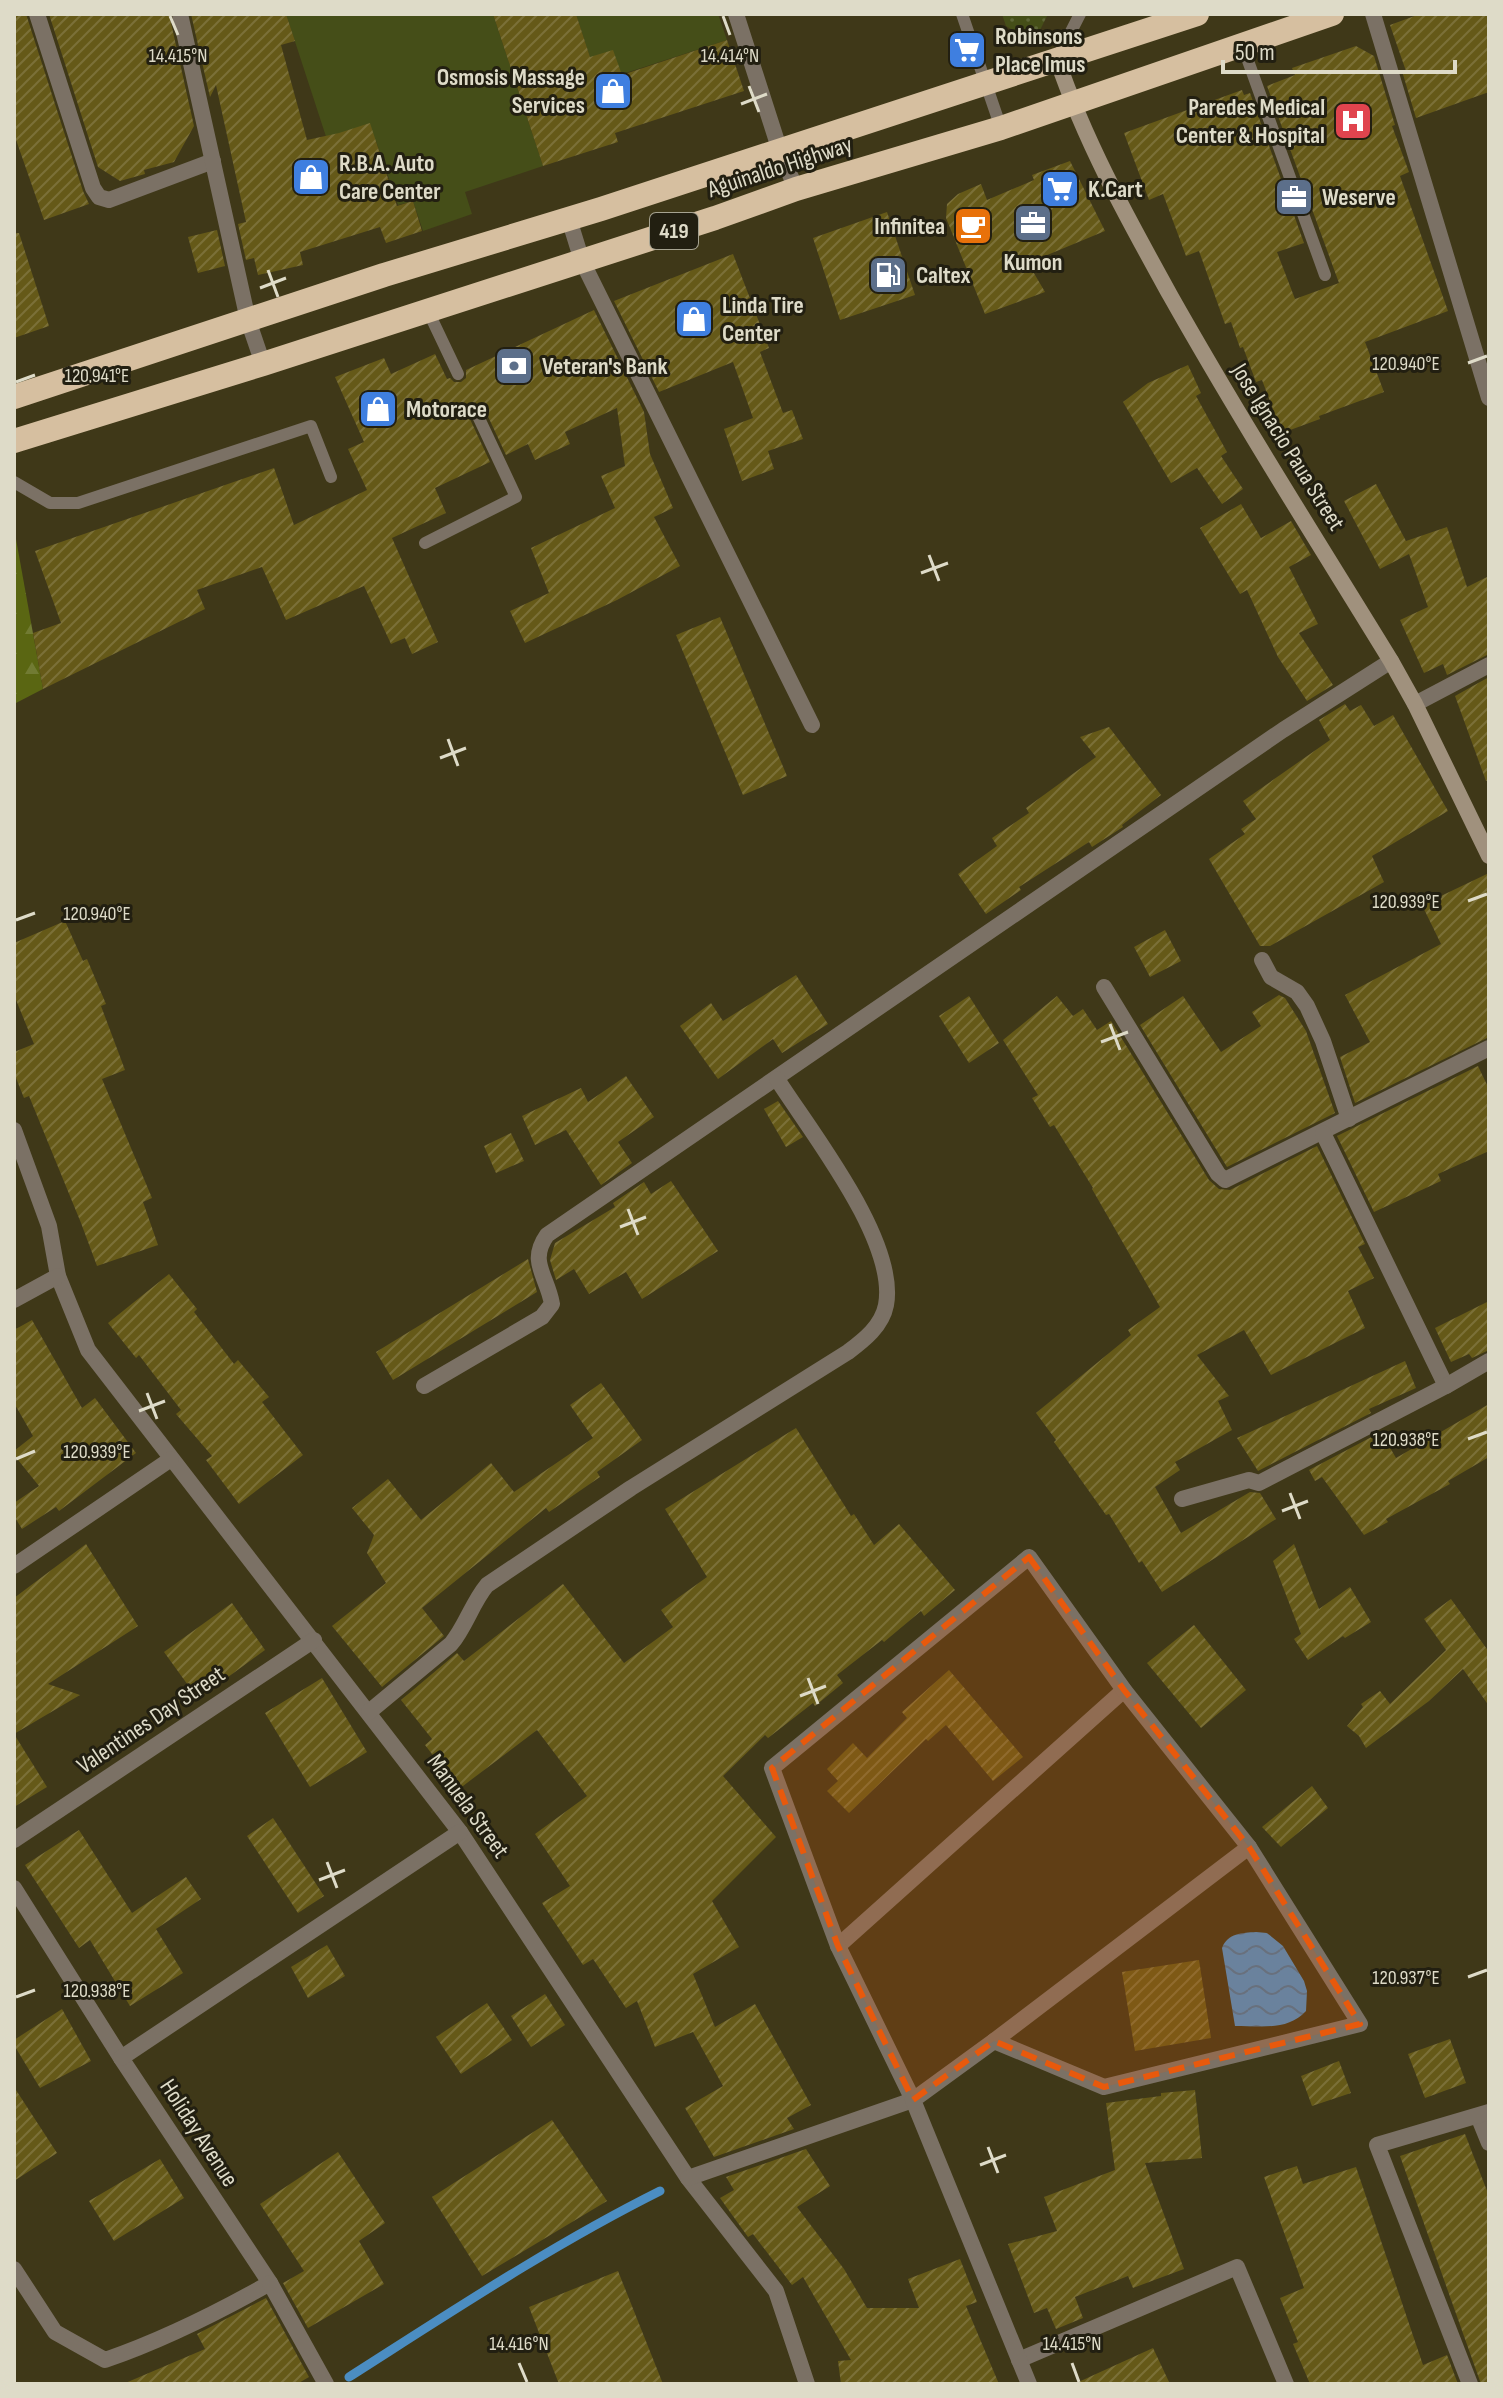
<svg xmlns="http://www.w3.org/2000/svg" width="1503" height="2398" font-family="'Sofia Sans Condensed',sans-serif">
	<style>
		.grass { fill: #454e18 }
		.forest { fill: url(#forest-firs) }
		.park { fill: url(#park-dots) }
		.water { fill: url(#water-waves) }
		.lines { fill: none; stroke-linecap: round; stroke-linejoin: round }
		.stream { stroke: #4b8dc2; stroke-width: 9 }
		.building { fill: url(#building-hatch) }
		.lane { stroke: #7b7165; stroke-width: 12 }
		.street { stroke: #7b7165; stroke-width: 16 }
		.secondary { stroke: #a0917d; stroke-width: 16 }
		.highway { stroke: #d6bfa0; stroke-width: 24 }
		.marked { fill: #e8590c; fill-opacity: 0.2; stroke: #e8590c; stroke-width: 6; stroke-dasharray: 16 10; stroke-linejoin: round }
		.ticks { fill: none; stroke: #dedbc8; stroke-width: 3 }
		.labels { text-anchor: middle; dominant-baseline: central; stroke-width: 6; stroke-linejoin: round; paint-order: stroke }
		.shield { fill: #221f11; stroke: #a6a391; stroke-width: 2 }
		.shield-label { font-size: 22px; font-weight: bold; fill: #dedbc8 }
		.poi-label { font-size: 24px; font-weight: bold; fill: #dedbc8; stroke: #221f11; text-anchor: start }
		.street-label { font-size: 24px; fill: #dedbc8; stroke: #221f11 }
		.ticks-label { font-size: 20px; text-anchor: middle; fill: #dedbc8; stroke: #221f11; stroke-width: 6; stroke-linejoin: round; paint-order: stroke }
	</style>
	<defs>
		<pattern id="forest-firs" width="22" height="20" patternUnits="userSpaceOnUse" patternTransform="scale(2)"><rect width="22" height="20" fill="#5a6612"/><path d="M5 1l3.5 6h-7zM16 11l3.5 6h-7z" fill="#717b33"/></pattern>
		<pattern id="park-dots" width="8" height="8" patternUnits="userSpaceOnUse" patternTransform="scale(2)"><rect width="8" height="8" fill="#454e18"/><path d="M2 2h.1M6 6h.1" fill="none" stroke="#5f6738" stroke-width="1.8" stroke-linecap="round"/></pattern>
		<pattern id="water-waves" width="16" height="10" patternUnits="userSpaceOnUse" patternTransform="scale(2)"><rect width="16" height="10" fill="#4b8dc2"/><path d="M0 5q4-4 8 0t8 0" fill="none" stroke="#49769a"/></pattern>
		<pattern id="building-hatch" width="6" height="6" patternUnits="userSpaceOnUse" patternTransform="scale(2)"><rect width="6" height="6" fill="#655918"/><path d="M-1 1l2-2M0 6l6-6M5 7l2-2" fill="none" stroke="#7b7038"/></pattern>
	</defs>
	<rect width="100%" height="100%" fill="#3f3818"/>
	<g class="grass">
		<path d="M286 14H493L543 166 465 192 472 214 423 231 413 201 398 205 376 141 332 155Z"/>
		<path d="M576 14H718L727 40 598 82Z"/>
	</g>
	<path class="forest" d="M14 528 43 689 14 704Z"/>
	<path class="park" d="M1002 14H1048L1039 32C1024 37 1019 34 1006 26Z"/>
	<path class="water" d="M1256 1932 1267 1933 1283 1946 1304 1981 1307 1991 1306 2011C1288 2031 1260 2026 1235 2026L1222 1948C1228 1933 1242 1933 1256 1932Z"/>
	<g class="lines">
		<path class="stream" d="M349 2377C451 2312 552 2245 660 2191"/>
	</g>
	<g class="building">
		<path d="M14 14H26L83 191 89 204 44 220 14 134Z"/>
		<path d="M49 14H169L194 126 174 162 144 170 145 174 120 181 98 167Z"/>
		<path d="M191 14H286L295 41 281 45 307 140 339 133 370 123 397 206 413 201 422 231 386 243 380 227 300 252 303 265 258 275 254 258 246 260 238 224 246 222 216 85 210 97Z"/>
		<path d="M493 14H576L590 57 613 50 622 75 727 40 744 91 615 133 618 142 543 166Z"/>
		<path d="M1420 14H1489V92L1416 118 1402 71 1407 74 1390 25Z"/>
		<path d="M1356 46 1374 56 1395 125 1392 126 1409 172 1400 176 1448 311 1365 342 1384 392 1319 416 1320 419 1282 433 1262 380 1256 382 1243 347 1240 348 1231 322 1225 324 1199 251 1186 256 1163 194 1149 200 1124 133 1242 90 1244 95 1250 93 1304 243 1277 252 1295 299 1339 283 1267 86 1295 75 1292 68Z"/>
		<path d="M1070 161 1105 231 1028 263 1045 292 985 314 946 218 947 204 958 194 981 184 987 200 1034 180 1032 175Z"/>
		<path d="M887 212 915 295 840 320 813 238Z"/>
		<path d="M217 230 225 266 198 273 188 237Z"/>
		<path d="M14 233H19L49 326 14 338Z"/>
		<path d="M733 254 769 348 760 352 783 413 792 410 803 439 768 451 774 469 742 481 724 429 753 418 733 362 659 392 614 301Z"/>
		<path d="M594 310 644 412 650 454 673 508 654 517 680 566 617 600 525 643 510 611 549 593 531 548 615 508 601 476 625 466 617 408 565 432 570 444 535 460 528 444 506 455 485 410 479 405 474 406 469 410V417L490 462 435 488 446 513 392 538 438 642 412 654 405 638 391 644 364 586 286 620 262 567 197 590 205 609 43 689 33 633 61 623 35 551 274 468 294 525 367 490 348 449 364 442 335 377 384 358 391 374 435 354 447 379 450 378 454 382H461L466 378V370Z"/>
		<path d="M1188 365 1201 393 1196 396 1227 452 1221 456 1243 489 1222 504 1197 468 1171 483 1123 402 1148 383Z"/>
		<path d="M1376 484 1406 541 1447 527 1467 587 1489 576V654L1447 675 1443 664 1424 673 1400 620 1428 607 1409 554 1380 569 1344 501Z"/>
		<path d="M1241 504 1261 538 1291 521 1311 555 1289 567 1318 624 1299 633 1333 685 1307 701 1278 657 1247 590 1240 594 1200 528Z"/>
		<path d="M720 617 787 776 743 795 676 635Z"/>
		<path d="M1489 677V780L1486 781 1455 696Z"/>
		<path d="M1345 704 1350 711 1361 705 1374 726 1393 715 1448 811 1372 856 1384 882 1270 946H1260L1209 859 1245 834 1241 829 1256 819 1243 801 1330 740 1319 720Z"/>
		<path d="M1109 727 1161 795 1122 825 1123 827 1092 847 1089 842 1019 887 1021 890 986 914 958 874 997 846 992 838 1029 813 1026 808 1096 757 1080 737Z"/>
		<path d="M1489 873V1037L1355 1103 1340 1057 1370 1042 1345 995 1441 944 1422 905Z"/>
		<path d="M65 921 83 961 87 959 106 1004 101 1006 125 1070 102 1079 152 1198 143 1202 158 1245 97 1266 81 1223 29 1096 24 1098 14 1073V1052L34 1044 14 995V943Z"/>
		<path d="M1165 930 1181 961 1150 977 1134 947Z"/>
		<path d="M796 975 828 1024 782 1053 773 1039 718 1079 680 1026 711 1003 723 1021Z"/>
		<path d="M1279 995 1285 998 1306 1031 1335 1113 1227 1167 1140 1025 1183 996 1221 1052 1261 1026 1252 1012Z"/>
		<path d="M969 996 999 1043 969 1063 939 1016Z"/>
		<path d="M1057 996 1073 1016 1083 1009 1097 1030 1111 1021 1209 1180 1219 1189 1230 1190 1317 1146 1365 1244 1358 1247 1374 1278 1348 1291 1365 1328 1271 1375 1244 1330 1197 1355 1229 1396 1218 1401 1232 1430 1175 1462 1180 1470 1155 1487 1181 1533 1250 1492 1260 1493 1276 1519 1162 1592 1142 1561 1139 1563 1109 1514 1106 1515 1054 1442 1056 1440 1036 1413 1131 1335 1128 1330 1160 1307 1092 1189 1093 1188 1054 1125 1050 1127 1032 1098 1038 1095 1003 1040Z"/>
		<path d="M1478 1066 1489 1089V1151L1438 1174 1441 1181 1374 1212 1337 1136Z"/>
		<path d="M626 1076 654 1117 618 1142 632 1163 601 1185 566 1130 535 1145 522 1116 581 1088 588 1102Z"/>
		<path d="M778 1101 803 1137 786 1147 764 1109Z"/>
		<path d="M511 1133 524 1161 496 1173 484 1146Z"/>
		<path d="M671 1181 718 1251 642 1299 626 1272 589 1294 574 1269 556 1280 550 1260 555 1243 615 1207 613 1203 644 1182 651 1194Z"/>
		<path d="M528 1259 537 1292 393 1380 376 1352Z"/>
		<path d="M169 1274 197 1309 194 1312 234 1364 238 1360 269 1397 262 1402 303 1455 239 1504 206 1460 212 1456 176 1414 181 1410 139 1355 136 1358 108 1323Z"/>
		<path d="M1489 1301V1350L1472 1358 1469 1354 1451 1362 1435 1328Z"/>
		<path d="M32 1320 82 1408 95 1398 136 1453 59 1511 56 1507 22 1529 14 1516V1503L39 1486 14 1455V1451L33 1436 14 1403V1330Z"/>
		<path d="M1405 1361 1416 1388 1369 1409 1371 1413 1258 1471 1237 1438Z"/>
		<path d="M601 1383 642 1440 597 1472 600 1477 549 1512 546 1508 422 1608 444 1636 382 1687 332 1626 386 1583 367 1553 374 1535 352 1508 388 1479 421 1520 491 1463 514 1492 593 1438 570 1405Z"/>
		<path d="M1489 1404V1457L1448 1481 1450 1484 1386 1519 1388 1522 1364 1535 1322 1477 1315 1481 1309 1470 1381 1432 1396 1458Z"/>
		<path d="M796 1428 851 1516 854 1514 874 1545 899 1524 955 1590 924 1616 921 1611 884 1642 882 1640 837 1675 843 1683 815 1706 813 1703 768 1738 765 1735 723 1776 776 1837 712 1901 739 1947 693 1974 715 2027 755 2004 811 2105 787 2118 794 2129 714 2157 685 2108 723 2086 693 2032 655 2047 637 2001 626 2008 593 1959 583 1965 542 1903 570 1886 535 1834 587 1796 537 1730 459 1789 425 1745 432 1739 401 1700 457 1653 464 1661 563 1584 624 1663 673 1627 661 1610 707 1577 665 1509Z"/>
		<path d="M86 1544 138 1626 48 1684 80 1695 14 1734V1598Z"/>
		<path d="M1294 1544 1319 1609 1350 1587 1371 1622 1345 1638 1343 1636 1308 1660 1294 1639 1301 1634 1273 1561Z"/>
		<path d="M1451 1599 1489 1652V1706L1463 1669 1429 1701 1366 1748 1359 1736 1347 1726 1363 1707 1361 1704 1380 1691 1390 1704 1446 1650 1424 1619Z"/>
		<path d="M232 1603 265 1650 198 1699 164 1652Z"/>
		<path d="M1194 1625 1246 1690 1201 1728 1147 1663Z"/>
		<path d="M949 1670 1023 1757 993 1781 946 1725 928 1741 926 1739 849 1813 827 1791 838 1781 827 1769 853 1743 867 1758 907 1718 902 1712Z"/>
		<path d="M322 1678 367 1752 310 1787 265 1713Z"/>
		<path d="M14 1734 47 1787 14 1807Z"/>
		<path d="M1312 1786 1328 1808 1281 1847 1262 1827Z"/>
		<path d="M273 1818 324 1896 298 1913 247 1836Z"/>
		<path d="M79 1830 132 1913 186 1877 201 1899 156 1929 183 1973 130 2006 90 1940 79 1948 25 1865Z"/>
		<path d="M327 1945 345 1976 308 1998 291 1967Z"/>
		<path d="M1199 1960 1211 2038 1135 2051 1122 1972Z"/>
		<path d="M545 1994 565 2025 531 2047 511 2016Z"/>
		<path d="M487 2003 512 2040 461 2074 436 2037Z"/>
		<path d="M62 2009 91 2061 40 2088 14 2045V2040Z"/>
		<path d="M1450 2039 1466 2083 1425 2098 1408 2054Z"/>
		<path d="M1339 2061 1351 2093 1312 2106 1301 2076Z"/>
		<path d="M14 2087 57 2153 14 2181Z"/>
		<path d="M1195 2090 1202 2158 1145 2163 1184 2269 1133 2288 1128 2276 1075 2297 1083 2318 1056 2329 1047 2308 1034 2313 1008 2244 1057 2231 1044 2197 1115 2170 1106 2103 1161 2096V2093Z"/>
		<path d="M552 2120 607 2201 482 2276 432 2197Z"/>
		<path d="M1465 2134 1489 2196V2384H1481L1400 2156Z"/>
		<path d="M806 2149 830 2186 797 2207 844 2269 867 2308H919L908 2279 960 2259 977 2302 966 2306 999 2384H841L838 2361 851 2360 803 2277 792 2285 753 2234 748 2237 720 2198 734 2190 726 2177Z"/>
		<path d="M338 2152 385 2223 359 2241 384 2284 308 2328 283 2283 304 2271 260 2204Z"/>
		<path d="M160 2159 184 2198 114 2241 89 2201Z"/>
		<path d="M1297 2166 1303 2184 1356 2167 1423 2365 1447 2355 1458 2384H1310L1293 2344 1298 2342 1280 2298 1304 2288 1264 2177Z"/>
		<path d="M618 2271 663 2384H559L529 2307Z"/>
		<path d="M266 2298 309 2377 297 2384H123L205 2349 197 2334Z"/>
		<path d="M1153 2348 1170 2384H1074Z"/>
	</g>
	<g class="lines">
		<g class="lane">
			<path d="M962 14 1001 128"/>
			<path d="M1242 44 1325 275"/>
			<path d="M1058 57 1080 14"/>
			<path d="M428 311 458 374"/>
			<path d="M14 482 50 503H78L311 426 331 477"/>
			<path d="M425 543 516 497 477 414"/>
		</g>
		<g class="street">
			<path d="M37 14 93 188 99 197 109 200 213 161"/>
			<path d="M180 14 248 320 263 364"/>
			<path d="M736 14 780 151 796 189"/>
			<path d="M1373 14 1489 398"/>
			<path d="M569 219 582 261 812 725"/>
			<path d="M1415 704 1489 665"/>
			<path d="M1262 960 1271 977 1297 992 1307 1006 1323 1041 1349 1119"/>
			<path d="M1104 987 1218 1174 1225 1180 1489 1048"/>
			<path d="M14 1130 49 1226 58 1276 88 1350 460 1832 688 2178 776 2291 807 2384"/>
			<path d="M1323 1133 1446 1386"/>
			<path d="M14 1300 58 1276"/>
			<path d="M424 1386 542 1317 552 1304C547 1275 528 1262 547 1235L1283 730 1391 661"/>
			<path d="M1182 1499 1249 1480 1259 1483 1446 1386 1489 1361"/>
			<path d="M14 1566 171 1459"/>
			<path d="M369 1712 451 1644C466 1626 472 1603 487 1585L631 1488 848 1352C864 1340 882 1326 886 1305 898 1241 810 1131 777 1079"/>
			<path d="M14 1840 314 1640"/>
			<path d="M14 1888 121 2058 270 2283C217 2313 163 2340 105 2360L55 2332 14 2269"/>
			<path d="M838 1946 1124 1690"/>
			<path d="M121 2058 460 1832"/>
			<path d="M1478 2116 1489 2143"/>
			<path d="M688 2178 913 2100 838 1946 772 1768 1029 1557 1124 1690 1249 1847 1360 2024 1104 2087 994 2041"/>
			<path d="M270 2283 326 2384"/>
			<path d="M1019 2360 1237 2267 1286 2384"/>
			<path d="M1029 2384 913 2100 994 2041 1249 1847"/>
			<path d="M1470 2384 1377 2145 1489 2112"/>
		</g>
		<path class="secondary" d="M1057 59C1085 142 1128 219 1170 295 1240 419 1316 539 1391 661L1415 704 1489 856"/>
		<g class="highway">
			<path d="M14 397 384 275 601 209 1197 14"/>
			<path d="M14 441 263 364 715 218 796 189 1001 128 1332 14"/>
		</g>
	</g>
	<path class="marked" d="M1029 1557 1124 1690 1249 1847 1360 2024 1104 2087 994 2041 913 2100 838 1946 772 1768Z"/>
	<path class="ticks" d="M170 16 178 35M723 16 730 35M749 86 759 112M741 104 767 94M268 270 278 297M260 288 286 278M1468 363 1487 356M16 382 35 375M929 555 939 581M921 573 948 563M448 739 458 766M440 758 466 748M1468 901 1487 894M16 920 35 913M1110 1024 1120 1050M1101 1042 1128 1032M628 1209 638 1235M620 1227 646 1217M147 1393 157 1419M139 1411 165 1401M1468 1439 1487 1432M16 1459 35 1451M1290 1493 1300 1519M1282 1511 1308 1501M808 1678 818 1704M800 1696 826 1686M327 1862 337 1888M319 1880 345 1870M1468 1977 1487 1970M16 1997 35 1990M988 2147 998 2173M980 2165 1006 2155M519 2363 527 2382M1072 2363 1079 2382"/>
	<defs>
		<symbol id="supermarket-square" viewBox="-11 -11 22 22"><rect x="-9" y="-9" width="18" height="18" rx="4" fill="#3f7fe0" stroke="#221f11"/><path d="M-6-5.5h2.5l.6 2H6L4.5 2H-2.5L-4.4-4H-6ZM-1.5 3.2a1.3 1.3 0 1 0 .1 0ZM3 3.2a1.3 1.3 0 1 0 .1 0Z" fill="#fff"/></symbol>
		<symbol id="shop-square" viewBox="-11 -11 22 22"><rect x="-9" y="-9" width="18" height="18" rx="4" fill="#3f7fe0" stroke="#221f11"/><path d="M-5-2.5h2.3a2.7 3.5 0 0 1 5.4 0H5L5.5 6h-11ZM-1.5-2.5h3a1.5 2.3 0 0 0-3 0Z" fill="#fff"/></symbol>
		<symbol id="hospital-square" viewBox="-11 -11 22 22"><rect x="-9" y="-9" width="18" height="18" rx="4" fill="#e0444e" stroke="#221f11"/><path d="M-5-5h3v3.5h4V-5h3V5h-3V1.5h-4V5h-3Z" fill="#fff"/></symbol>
		<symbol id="office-square" viewBox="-11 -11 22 22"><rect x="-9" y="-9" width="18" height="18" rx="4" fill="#5c6f8a" stroke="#221f11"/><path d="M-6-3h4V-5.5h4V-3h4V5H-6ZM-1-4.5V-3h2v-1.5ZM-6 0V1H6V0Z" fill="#fff"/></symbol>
		<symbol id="cafe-square" viewBox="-11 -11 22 22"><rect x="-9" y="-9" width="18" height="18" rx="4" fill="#e8710a" stroke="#221f11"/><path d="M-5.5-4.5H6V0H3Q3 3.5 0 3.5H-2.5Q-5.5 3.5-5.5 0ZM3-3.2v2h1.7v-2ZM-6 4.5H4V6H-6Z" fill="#fff"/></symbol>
		<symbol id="fuel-square" viewBox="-11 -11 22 22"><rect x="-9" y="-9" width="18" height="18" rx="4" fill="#5c6f8a" stroke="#221f11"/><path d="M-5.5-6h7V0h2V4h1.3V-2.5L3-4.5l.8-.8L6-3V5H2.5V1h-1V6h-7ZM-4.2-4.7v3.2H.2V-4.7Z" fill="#fff"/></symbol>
		<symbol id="bank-square" viewBox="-11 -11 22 22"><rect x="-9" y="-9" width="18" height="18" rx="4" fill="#5c6f8a" stroke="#221f11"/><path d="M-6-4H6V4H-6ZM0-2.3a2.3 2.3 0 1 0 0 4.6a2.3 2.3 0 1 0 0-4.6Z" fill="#fff"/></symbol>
	</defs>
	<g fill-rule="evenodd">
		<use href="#supermarket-square" x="945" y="28" width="44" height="44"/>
		<use href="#shop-square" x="591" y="69" width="44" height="44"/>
		<use href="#hospital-square" x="1331" y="99" width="44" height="44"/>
		<use href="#shop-square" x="289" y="155" width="44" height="44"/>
		<use href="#supermarket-square" x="1038" y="167" width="44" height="44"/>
		<use href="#office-square" x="1272" y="175" width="44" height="44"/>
		<use href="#office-square" x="1011" y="201" width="44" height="44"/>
		<use href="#cafe-square" x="951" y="204" width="44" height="44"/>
		<use href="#fuel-square" x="866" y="253" width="44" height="44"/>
		<use href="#shop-square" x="672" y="297" width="44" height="44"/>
		<use href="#bank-square" x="492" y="344" width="44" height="44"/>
		<use href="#shop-square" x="356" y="387" width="44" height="44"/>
	</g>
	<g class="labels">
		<rect class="shield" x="650" y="213" width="48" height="36" rx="6"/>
		<g class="shield-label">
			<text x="674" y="231">419</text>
		</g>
		<g class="poi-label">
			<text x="995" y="36">Robinsons<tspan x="995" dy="28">Place Imus</tspan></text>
			<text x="585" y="77" text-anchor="end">Osmosis Massage<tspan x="585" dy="28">Services</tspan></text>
			<text x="1325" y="107" text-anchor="end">Paredes Medical<tspan x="1325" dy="28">Center &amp; Hospital</tspan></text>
			<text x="339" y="163">R.B.A. Auto<tspan x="339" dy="28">Care Center</tspan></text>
			<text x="1088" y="189">K.Cart</text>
			<text x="1322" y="197">Weserve</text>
			<text x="945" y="226" text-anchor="end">Infinitea</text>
			<text x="1033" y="262" text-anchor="middle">Kumon</text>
			<text x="916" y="275">Caltex</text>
			<text x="722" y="305">Linda Tire<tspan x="722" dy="28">Center</tspan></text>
			<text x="542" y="366">Veteran's Bank</text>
			<text x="406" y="409">Motorace</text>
		</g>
		<g class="street-label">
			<text transform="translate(780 167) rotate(-18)">Aguinaldo Highway</text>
			<text transform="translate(1288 447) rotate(58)">Jose Ignacio Paua Street</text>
			<text transform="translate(151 1720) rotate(-34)">Valentines Day Street</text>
			<text transform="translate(468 1806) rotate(54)">Manuela Street</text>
			<text transform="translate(199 2133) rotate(57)">Holiday Avenue</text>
		</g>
	</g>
	<g class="ticks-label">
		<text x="178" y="62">14.415°N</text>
		<text x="730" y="62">14.414°N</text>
		<text x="1406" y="370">120.940°E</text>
		<text x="97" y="382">120.941°E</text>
		<text x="1406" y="908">120.939°E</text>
		<text x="97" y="920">120.940°E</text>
		<text x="1406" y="1446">120.938°E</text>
		<text x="97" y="1458">120.939°E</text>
		<text x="1406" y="1984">120.937°E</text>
		<text x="97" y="1997">120.938°E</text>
		<text x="519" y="2350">14.416°N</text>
		<text x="1072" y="2350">14.415°N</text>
	</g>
	<rect width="1503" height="2398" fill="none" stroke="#dedbc8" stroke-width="32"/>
	<path d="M1223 60v12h232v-12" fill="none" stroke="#dedbc8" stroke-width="4"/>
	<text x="1235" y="60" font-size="24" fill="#dedbc8" stroke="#221f11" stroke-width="6" paint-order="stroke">50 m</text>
</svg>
